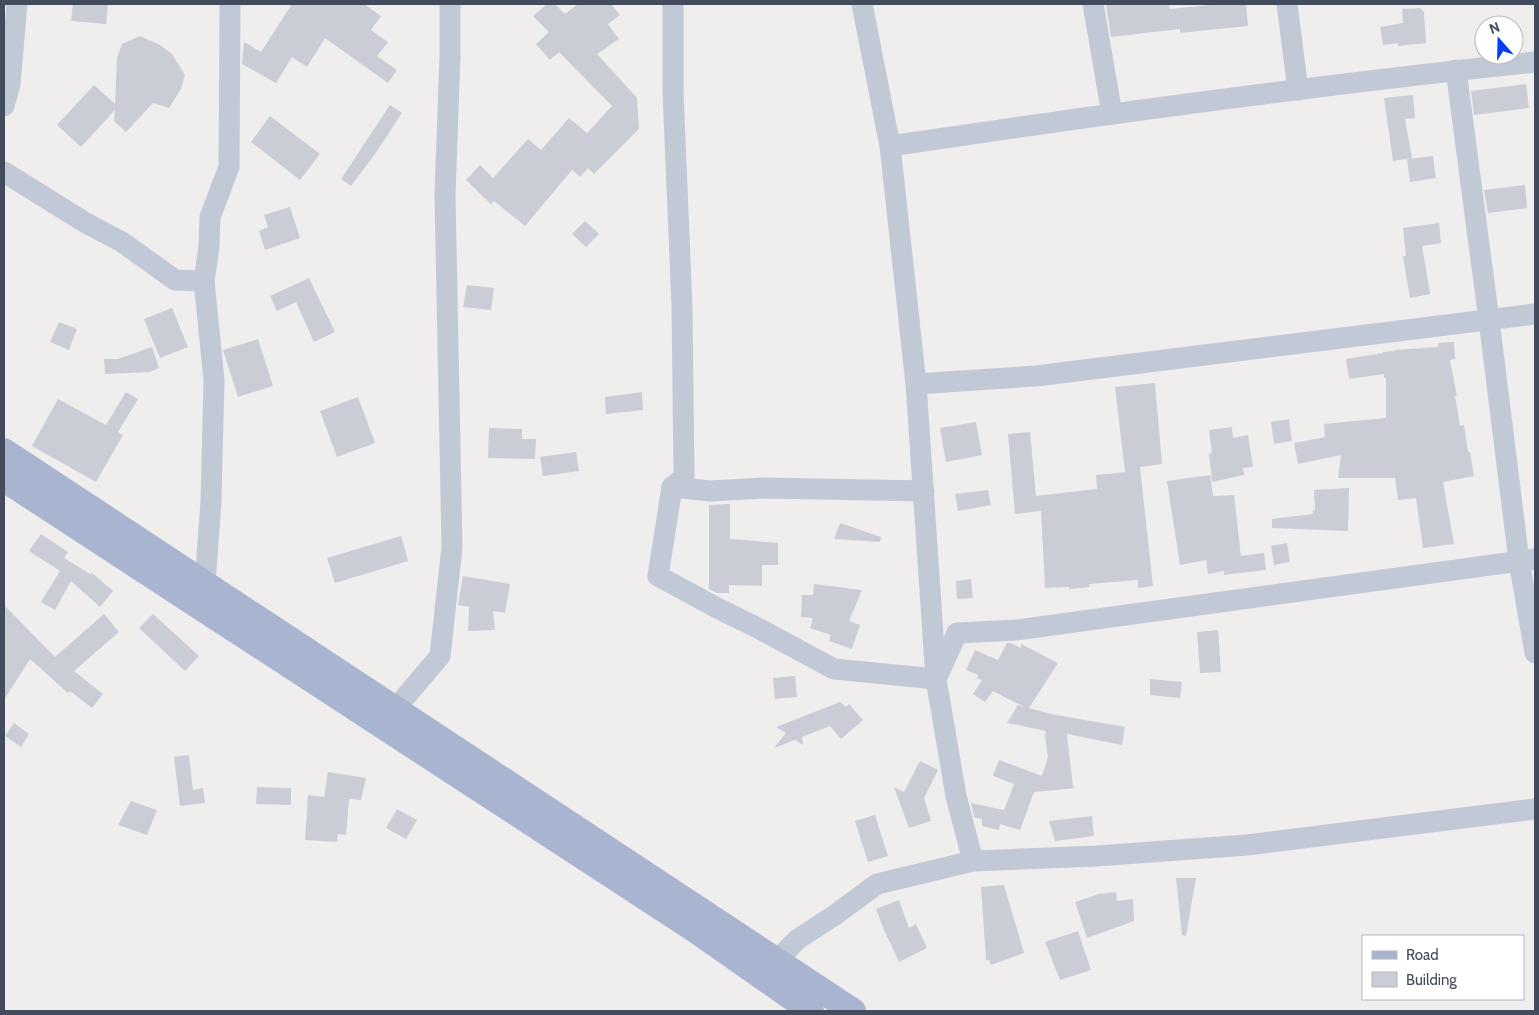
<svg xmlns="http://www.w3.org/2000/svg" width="1539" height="1015" font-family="Cabin,sans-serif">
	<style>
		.building { fill: #cbcdd6 }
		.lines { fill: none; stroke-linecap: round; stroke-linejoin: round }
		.minor { stroke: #c2c9d6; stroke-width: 21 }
		.major { stroke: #a9b5d0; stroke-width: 26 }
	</style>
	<rect width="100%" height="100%" fill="#f0eded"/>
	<g class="building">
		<path d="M73 4H108L106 24 71 21Z"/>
		<path d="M292 4H364L381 16 371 30 388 42 377 56 397 70 388 83 325 38 307 67 292 57 276 83 242 64 244 42 261 52Z"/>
		<path d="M547 4H555L565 14 578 4H611L620 15 608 24 619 39 597 54 637 98 639 129 594 174 588 168 580 177 572 170 525 226 494 201 491 204 466 180 480 165 493 178 528 139 541 150 569 118 587 133 612 106 559 52 550 60 536 44 549 32 533 16Z"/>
		<path d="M1106 4H1169L1170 9 1220 4H1246L1248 26 1180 33V29L1111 37Z"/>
		<path d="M1420 8 1424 12 1426 43 1398 46V43L1383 45 1380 27 1403 23 1402 9Z"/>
		<path d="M140 36 160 45 172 54 185 75 181 89 169 108 153 103 126 132 114 121 115 110 81 147 57 125 94 85 115 104 117 58 122 44Z"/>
		<path d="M1526 84 1529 108 1474 115 1471 91Z"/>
		<path d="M1413 95 1415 118 1405 119 1412 158 1393 161 1384 98Z"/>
		<path d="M390 105 402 113 375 154 351 186 341 179Z"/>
		<path d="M270 116 320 154 300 180 251 142Z"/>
		<path d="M1433 156 1436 178 1410 182 1407 159Z"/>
		<path d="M1525 185 1527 208 1488 213 1484 190Z"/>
		<path d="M290 207 300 238 265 250 259 231 268 227 264 215Z"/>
		<path d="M585 221 599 234 586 247 572 234Z"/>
		<path d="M1439 223 1441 243 1422 246 1430 294 1410 298 1403 256H1406L1403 228Z"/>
		<path d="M309 278 335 332 314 342 296 302 277 311 270 296Z"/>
		<path d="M467 285 494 288 491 310 463 307Z"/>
		<path d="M172 308 188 347 160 358 144 319Z"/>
		<path d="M59 322 77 329 69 350 50 342Z"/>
		<path d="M258 339 273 386 238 397 223 350Z"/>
		<path d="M1454 342 1455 359 1450 360 1457 396H1455L1460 426 1464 425 1468 452H1470L1474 476 1443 482 1454 544 1423 548 1416 498 1398 500 1395 478H1338L1341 455 1298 464 1294 443 1325 437 1324 424 1386 418V378H1384V374L1349 379 1346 359 1383 353V352L1395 351V350L1438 347V343Z"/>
		<path d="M152 347 159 368 150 372 105 374 104 359H118Z"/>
		<path d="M1155 383 1162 464 1140 467 1153 586 1138 588V580L1089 584 1090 587 1069 589V587L1045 588 1041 511 1015 514 1008 434 1030 432 1036 496 1097 489 1096 475 1125 472 1115 387Z"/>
		<path d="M126 392 138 399 118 432 123 435 96 482 32 446 58 399 106 425Z"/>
		<path d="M642 392 643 410 606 414 605 397Z"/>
		<path d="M358 397 375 443 337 457 320 411Z"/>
		<path d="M1289 419 1292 441 1274 444 1271 422Z"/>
		<path d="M976 422 982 455 946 462 940 428Z"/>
		<path d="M1232 427 1233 438 1248 435 1253 467 1243 468 1244 475 1212 482 1209 454 1212 453 1209 430Z"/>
		<path d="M489 428 522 429V439H536L535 459 488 458Z"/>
		<path d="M576 452 579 471 543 476 540 457Z"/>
		<path d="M1210 475 1213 496 1234 495 1241 556 1264 553 1266 570 1224 575V571L1208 574 1206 560 1180 565 1167 481Z"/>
		<path d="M1349 488 1348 531 1272 528V519L1313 514V510H1315L1314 490Z"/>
		<path d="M988 490 991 505 958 511 955 494Z"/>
		<path d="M730 504V539L778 543V565H762V586L729 585V593H717L709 589V505Z"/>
		<path d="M840 523 881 537 880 542 834 539Z"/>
		<path d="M41 534 68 552 64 558 90 574 92 573 113 591 100 607 71 581 55 610 41 602 60 571 29 551Z"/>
		<path d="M401 536 408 561 335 583 327 558Z"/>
		<path d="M1287 543 1290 562 1274 565 1271 546Z"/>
		<path d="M463 576 510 584 505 613 493 611 495 630 468 631 469 607 458 605Z"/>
		<path d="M971 579 973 598 957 599 956 581Z"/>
		<path d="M814 584 862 590 849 621 860 625 852 649 829 641 831 635 810 628 813 618 801 617 802 595H813Z"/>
		<path d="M4 605 55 657 104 614 119 632 74 671 103 694 92 708 70 691 68 693 30 659 4 700Z"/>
		<path d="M153 614 199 656 185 671 139 628Z"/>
		<path d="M1218 630 1221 672 1200 673 1197 632Z"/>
		<path d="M1007 643H1011L1021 648V644L1058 663 1029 708 1051 714 1125 727 1122 745 1067 734 1073 787 1077 788 1034 792 1020 830 1000 824 999 830 982 826V819L974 817 971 803 1004 810 1014 784 993 776 999 760 1042 776 1048 757 1045 737 1046 731 1007 723 1018 705 1026 708 993 691 985 702 973 694 982 680 977 678 978 675 966 670 975 650 998 660Z"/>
		<path d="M795 676 797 697 775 699 773 678Z"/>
		<path d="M1150 679 1182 682 1180 698 1150 695Z"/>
		<path d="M840 702 846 707 849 704 863 720 841 739 830 726 802 737 803 745 795 740 774 748 786 733 776 727Z"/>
		<path d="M14 723 29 734 21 747 5 736Z"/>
		<path d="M189 755 193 790 203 788 205 803 180 806 174 757Z"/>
		<path d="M920 761 938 770 924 798 931 821 909 828 894 787 904 792Z"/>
		<path d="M328 772 366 778 361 800 349 799 346 835 338 834 337 842 305 840 308 795 324 797Z"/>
		<path d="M257 787 291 788V805L256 804Z"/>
		<path d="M131 801 157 810 147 835 118 825Z"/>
		<path d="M397 809 417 820 406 839 386 828Z"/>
		<path d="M875 815 888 856 868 862 855 821Z"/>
		<path d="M1092 816 1094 836 1055 841 1049 821Z"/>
		<path d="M1176 878H1196L1186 936 1182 935Z"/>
		<path d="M1004 885 1024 953 991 965 989 960H986L981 887Z"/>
		<path d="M1116 892 1117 901 1133 899 1134 921 1087 938 1075 902 1099 894Z"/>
		<path d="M899 900 909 928 916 924 927 948 899 962 884 930 876 909Z"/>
		<path d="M1078 931 1091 970 1060 980 1045 942Z"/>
	</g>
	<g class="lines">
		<g class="minor">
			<path d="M673 4V92L682 306 684 478 672 487 658 576 721 610 756 627 834 669 936 679"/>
			<path d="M862 4 890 146 916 384 936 679 956 796 973 861"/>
			<path d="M1093 4 1112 114"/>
			<path d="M1287 4 1298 90"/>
			<path d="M1456 70 1489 320 1519 561 1535 653"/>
			<path d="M4 106 10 84 17 4"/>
			<path d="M890 146C1104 114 1319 85 1535 62"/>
			<path d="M4 172 86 223 122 242 175 280 204 281"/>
			<path d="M916 384 1036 376 1535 314"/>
			<path d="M672 487 710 491 765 488 924 491"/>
			<path d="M205 584 211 501 214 380 204 281 209 247 210 217 229 167 230 4"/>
			<path d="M937 677 957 633 1016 630 1535 559"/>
			<path d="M395 709 440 656 452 547 445 195 450 55V4"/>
			<path d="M777 960 798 939 835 915 877 884 973 861 1097 856 1247 845 1535 809"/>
		</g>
		<g class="major">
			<path d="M4 451 853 1011"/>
			<path d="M4 479 697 931 811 1011"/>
		</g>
	</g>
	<rect width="1539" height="1015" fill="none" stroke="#434c5d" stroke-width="10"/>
	<rect x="1362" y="935" width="162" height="65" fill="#ffffff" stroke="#b4b7be"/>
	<rect x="1372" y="951" width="25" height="8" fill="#a9b5d0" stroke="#b4b7be"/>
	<text x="1406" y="960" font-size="15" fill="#434c5d">Road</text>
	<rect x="1372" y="972" width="25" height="15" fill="#cbcdd6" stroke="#b4b7be"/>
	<text x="1406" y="985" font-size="15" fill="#434c5d">Building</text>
	<g transform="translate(1499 40) rotate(340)"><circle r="24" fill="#ffffff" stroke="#b4b7be"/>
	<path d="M0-4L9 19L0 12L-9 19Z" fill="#053ef1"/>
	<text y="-8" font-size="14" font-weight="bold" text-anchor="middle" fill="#434c5d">N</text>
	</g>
</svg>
